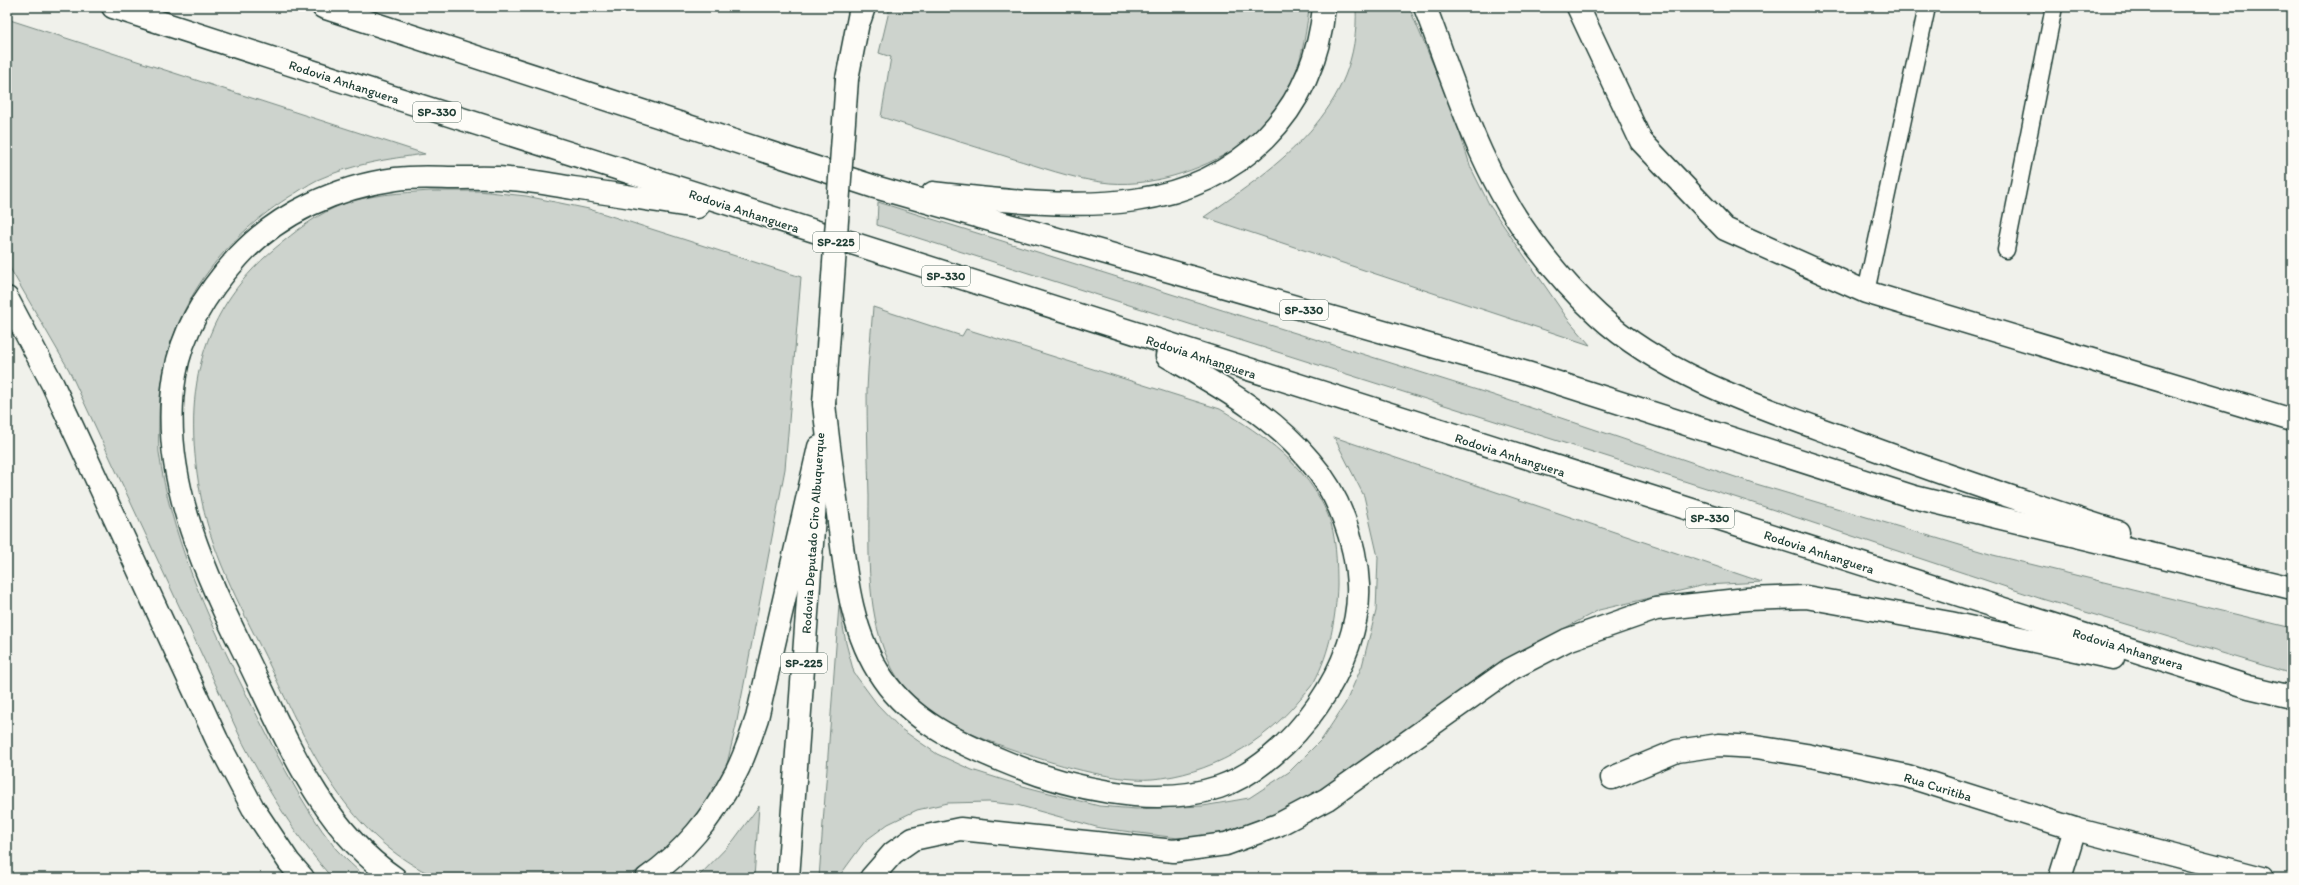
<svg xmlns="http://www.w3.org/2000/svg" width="2299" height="885" font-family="Itim,sans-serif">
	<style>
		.green { fill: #cdd3cd; stroke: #768880 }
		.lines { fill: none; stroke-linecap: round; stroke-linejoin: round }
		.lane-casing { stroke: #1f3d34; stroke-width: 19 }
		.street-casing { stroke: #1f3d34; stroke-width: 25 }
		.primary-casing { stroke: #1f3d34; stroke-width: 25 }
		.highway-casing { stroke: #1f3d34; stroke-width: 25 }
		.lane { stroke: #fdfcf7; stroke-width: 16 }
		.street { stroke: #fdfcf7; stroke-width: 22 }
		.primary { stroke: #fdfcf7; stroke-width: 22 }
		.highway { stroke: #fdfcf7; stroke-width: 22 }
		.primary-bridge-casing { stroke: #1f3d34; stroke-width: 25; stroke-linecap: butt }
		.primary-bridge { stroke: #fdfcf7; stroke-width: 22 }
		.labels { text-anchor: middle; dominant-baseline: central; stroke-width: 3; stroke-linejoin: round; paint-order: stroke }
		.shield { fill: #fdfcf7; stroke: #62766e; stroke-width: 1 }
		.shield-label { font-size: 12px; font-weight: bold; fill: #1f3d34 }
		.street-label { font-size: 13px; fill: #1f3d34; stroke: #fdfcf7 }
	</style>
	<rect width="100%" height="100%" fill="#f0f1eb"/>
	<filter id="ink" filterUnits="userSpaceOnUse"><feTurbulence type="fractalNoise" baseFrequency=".025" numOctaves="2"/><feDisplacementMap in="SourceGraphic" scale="8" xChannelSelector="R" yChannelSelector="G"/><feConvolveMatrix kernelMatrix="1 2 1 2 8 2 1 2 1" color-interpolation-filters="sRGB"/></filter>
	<g filter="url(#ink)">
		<g class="green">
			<path d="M890 7H1309V10C1305 38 1301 67 1287 91 1279 105 1252 138 1239 146 1201 171 1147 189 1101 182 1070 178 1041 167 1011 158 968 144 924 131 881 117L891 57 879 53Z"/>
			<path d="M1356 7H1409L1453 112 1471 168 1490 206 1567 318 1590 345 1204 217C1279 165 1361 110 1356 7Z"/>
			<path d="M7 19 425 154C386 159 353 164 317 180 307 185 298 192 289 197 211 247 159 325 159 420 159 430 158 442 159 452 170 534 206 614 243 688 271 742 298 801 336 849 345 859 356 868 366 878H332C294 834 270 794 243 743L69 370 7 263Z"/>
			<path d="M431 191H479L526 196 589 209 801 277 785 469 736 726 726 768 700 812 670 847 631 875 624 878H438C347 838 310 750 270 666 245 615 213 558 202 502 181 398 196 309 284 241 301 227 320 213 341 205 369 194 402 193 431 191Z"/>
			<path d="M878 202 1493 395 1753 483 1993 555 2292 628V674L2042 599 1747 501 877 225Z"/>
			<path d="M873 307 962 336 966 329 1220 409C1264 435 1307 466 1328 515 1336 533 1337 565 1337 585 1336 618 1330 652 1314 682 1310 689 1304 694 1299 700 1264 743 1208 775 1152 779 1113 782 1051 763 1014 750 970 735 916 713 893 670 865 618 869 553 869 496 868 461 867 425 867 390 868 362 871 334 873 307Z"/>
			<path d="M1334 437 1762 582 1705 585 1599 610 1514 655 1325 791 1275 816 1223 834 1178 838 1100 828 1017 805 989 802 948 803 917 810 888 824 865 841 838 878H819L839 605 846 643 854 673 877 704 901 729 937 754 972 770 1019 785 1099 806 1136 809 1203 806 1249 798 1289 772 1322 739 1345 704 1362 666 1376 611 1378 557 1364 496Z"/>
			<path d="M759 806 754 878H697L733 841Z"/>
		</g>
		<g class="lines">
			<defs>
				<g id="lane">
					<path d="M2006 250 2054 7"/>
					<path d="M1866 292 1927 7"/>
				</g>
				<g id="street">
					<path d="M1578 7 1641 141 1725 229 1866 292 2292 420"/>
					<path d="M1612 778 1677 751 1719 745 1756 747 1806 755 1907 776 2075 829 2262 878"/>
					<path d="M2060 878 2075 829"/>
				</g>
				<g id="primary">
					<path d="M847 79 861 7"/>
					<path d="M788 878 816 488"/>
				</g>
				<g id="highway">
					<path d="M113 7C824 237 1536 464 2249 687L2292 697"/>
					<path d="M323 7 875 187 1527 373 1914 497 2292 588"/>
					<path d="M1425 7C1456 88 1482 177 1536 246 1554 270 1575 294 1598 315 1665 377 1766 409 1850 440 1939 473 2028 503 2118 532"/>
					<path d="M860 19 864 7"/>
					<path d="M933 193C995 200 1074 209 1135 200 1240 185 1314 114 1324 7"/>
					<path d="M7 298 53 385 217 740 253 808 289 862 303 878"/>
					<path d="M824 404C828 441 833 478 838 514 845 570 850 632 883 679 912 721 957 742 1003 761 1065 787 1153 809 1219 787 1292 762 1362 663 1358 585 1356 542 1339 494 1310 461 1271 414 1219 386 1167 356"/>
					<path d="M395 878C317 825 283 730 242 648 201 566 159 470 175 375 182 330 208 290 239 256 279 213 337 187 396 179 417 176 440 178 461 178 477 178 493 177 509 179 530 180 552 185 573 188 615 194 656 201 697 207"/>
					<path d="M647 878C683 853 713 817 733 778 744 760 750 738 757 718L819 447"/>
					<path d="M871 878 893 853 913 839 960 829 1174 851 1226 844 1278 825 1327 799 1509 670 1567 640 1656 609 1747 599 1806 597 1950 623 2113 658"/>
				</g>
			</defs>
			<use href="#lane" class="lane-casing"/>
			<use href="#street" class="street-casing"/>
			<use href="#primary" class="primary-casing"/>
			<use href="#highway" class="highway-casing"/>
			<use href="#lane" class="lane"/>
			<use href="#street" class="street"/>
			<use href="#primary" class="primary"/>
			<use href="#highway" class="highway"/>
			<defs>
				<path id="primary-bridge" d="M824 404 847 79"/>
			</defs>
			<use href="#primary-bridge" class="primary-bridge-casing"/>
			<use href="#primary-bridge" class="primary-bridge"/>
		</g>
	</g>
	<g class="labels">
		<g class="shield">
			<rect x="413" y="102" width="48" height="20" rx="3"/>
			<rect x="813" y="232" width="46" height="20" rx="3"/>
			<rect x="922" y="266" width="48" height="20" rx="3"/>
			<rect x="1280" y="300" width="48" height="20" rx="3"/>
			<rect x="1686" y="508" width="48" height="20" rx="3"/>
			<rect x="781" y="653" width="46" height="20" rx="3"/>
		</g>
		<g class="shield-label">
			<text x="437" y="112">SP-330</text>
			<text x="836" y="242">SP-225</text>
			<text x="946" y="276">SP-330</text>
			<text x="1304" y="310">SP-330</text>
			<text x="1710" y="518">SP-330</text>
			<text x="804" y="663">SP-225</text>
		</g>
		<g class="street-label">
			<text transform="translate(344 82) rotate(18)">Rodovia Anhanguera</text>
			<text transform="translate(744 211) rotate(18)">Rodovia Anhanguera</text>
			<text transform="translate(1201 357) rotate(18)">Rodovia Anhanguera</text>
			<text transform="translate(1510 455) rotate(18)">Rodovia Anhanguera</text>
			<text transform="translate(813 533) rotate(-86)">Rodovia Deputado Ciro Albuquerque</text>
			<text transform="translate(1819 552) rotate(18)">Rodovia Anhanguera</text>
			<text transform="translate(2128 649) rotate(17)">Rodovia Anhanguera</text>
			<text transform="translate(1938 787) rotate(17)">Rua Curitiba</text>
		</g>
	</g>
	<rect width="2299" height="885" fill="none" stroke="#fdfcf7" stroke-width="24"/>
	<rect x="12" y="12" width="2275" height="861" fill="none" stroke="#1f3d34" stroke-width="1.5" filter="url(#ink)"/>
</svg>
